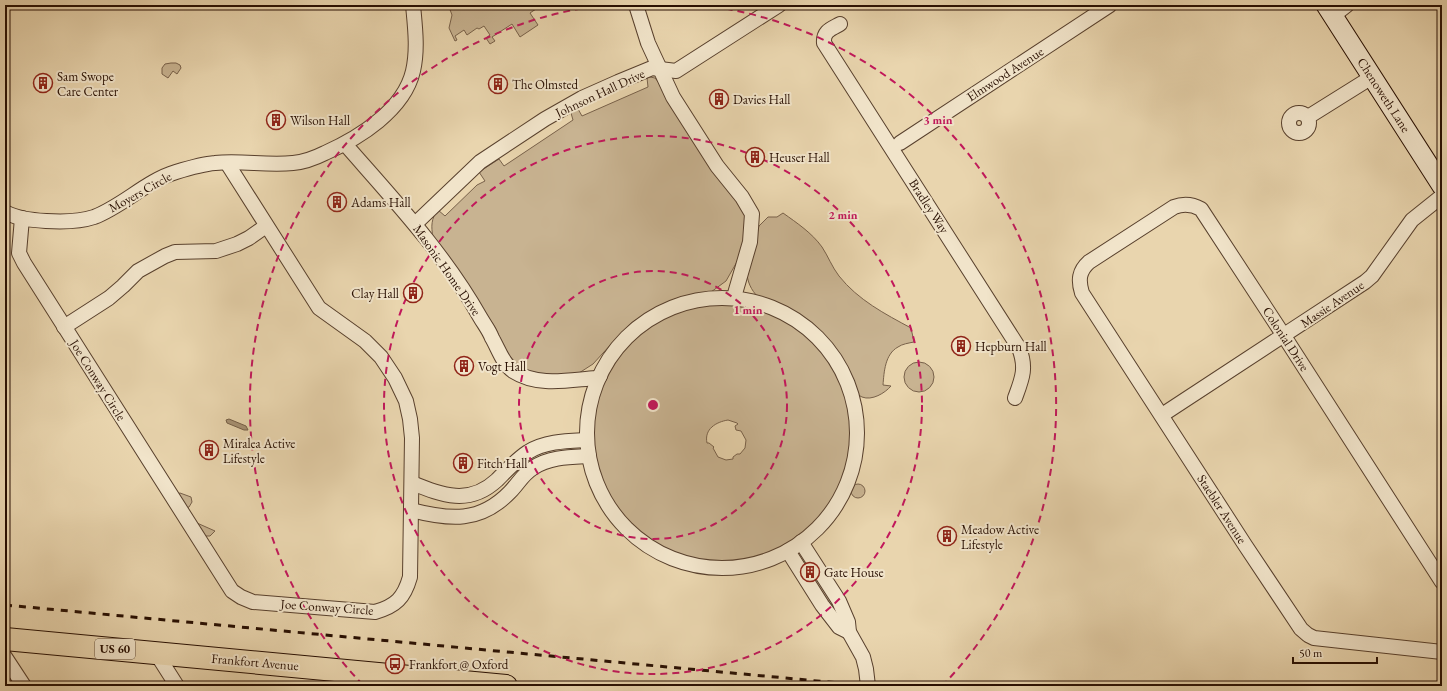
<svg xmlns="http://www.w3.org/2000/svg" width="1447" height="691" font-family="'EB Garamond',serif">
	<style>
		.green { fill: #c8b391; stroke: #78614a; fill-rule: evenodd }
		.water { fill: #a79274; stroke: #745e46 }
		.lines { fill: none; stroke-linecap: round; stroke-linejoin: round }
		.street-casing { stroke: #58402d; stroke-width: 16 }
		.secondary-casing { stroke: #280f02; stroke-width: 21 }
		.primary-casing { stroke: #280f02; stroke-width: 24 }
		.street { stroke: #f1e4ca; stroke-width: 14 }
		.secondary { stroke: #f1e4ca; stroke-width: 19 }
		.primary { stroke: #e9d5ae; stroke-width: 22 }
		.rail { stroke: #280f02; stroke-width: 3; stroke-dasharray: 7 7; stroke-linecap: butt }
		.ring { fill: none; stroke: #c2185b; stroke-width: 2; stroke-dasharray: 7 5 }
		.labels { text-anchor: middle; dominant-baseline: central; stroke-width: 4; stroke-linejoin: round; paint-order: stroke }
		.shield { fill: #f1e4ca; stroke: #644f3e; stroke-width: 1 }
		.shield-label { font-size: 12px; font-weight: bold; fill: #280f02 }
		.street-label { font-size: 13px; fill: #280f02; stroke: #f1e4ca }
		.poi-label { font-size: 13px; fill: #280f02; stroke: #f1e4ca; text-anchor: start }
		.centre { fill: #c2185b; stroke: #f1e4ca; stroke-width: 2 }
		.ring-label { font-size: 12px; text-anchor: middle; font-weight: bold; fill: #c2185b; stroke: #f1e4ca; stroke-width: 4; stroke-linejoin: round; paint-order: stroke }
	</style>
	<rect width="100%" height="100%" fill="#e9d5ae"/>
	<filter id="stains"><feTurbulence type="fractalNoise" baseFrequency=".005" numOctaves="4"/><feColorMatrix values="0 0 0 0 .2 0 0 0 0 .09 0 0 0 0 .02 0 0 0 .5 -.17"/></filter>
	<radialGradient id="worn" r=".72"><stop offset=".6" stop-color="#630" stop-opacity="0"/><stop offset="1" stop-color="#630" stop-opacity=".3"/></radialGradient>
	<g class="green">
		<path d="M450 5H542L530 13 538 25 520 37 512 24 492 37 495 41 490 44 486 38 490 35 484 26 479 29 477 28 467 35 464 30 455 36 457 40 455 41 449 28 452 15 449 7Z"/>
		<path d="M171 63H176L180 65 181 68 177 74 173 71 168 78 162 74V68L165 64Z"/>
		<path d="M650 77 655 78 660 84 743 211 745 216V238L738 260 726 281 711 292 690 295 675 299 660 306 634 321 624 330 593 364 579 373 544 376 526 370 516 363 507 353 495 327 433 237C431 227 431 218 438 210L445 216 477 185 485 181 479 172 499 159 504 166 573 120 571 113 578 109 582 116 648 87 647 78Z"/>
		<path d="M783 213C797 223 812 233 822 247 828 256 832 267 839 276 858 300 885 314 911 328L914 342C909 343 902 344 898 347 885 354 884 372 883 385L891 386C885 393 872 401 862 397 853 394 852 378 848 371 839 353 826 339 811 325 801 316 787 309 774 304 769 302 762 300 758 297 751 290 747 281 747 272L759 226 768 217H777Z"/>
		<path d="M726 304C853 313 901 471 794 543 772 557 746 565 720 564 695 564 671 556 650 543 627 528 609 505 599 480 566 389 632 305 726 304ZM728 420 737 423 738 424 735 426 736 430 741 431 746 440 745 448 740 454H737L733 457V459L726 460 718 457 713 448 714 447 709 443H707C704 429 716 422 728 420Z"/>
		<circle cx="919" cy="377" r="15"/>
		<circle cx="858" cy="491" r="7"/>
		<path d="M180 493 191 497 192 502 189 507 187 508 177 494Z"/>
		<path d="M197 523 215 531 210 536H204Z"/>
		<path d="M817 574 833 604 829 606 810 579Z"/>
	</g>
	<path class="water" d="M229 419 246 426 248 430H244L227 423 226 420Z"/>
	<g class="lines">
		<defs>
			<g id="street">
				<path d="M636 5 648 43 673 97 717 166 742 197 752 214 750 242 734 297"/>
				<path d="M1333 16 1347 5"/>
				<path d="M840 24C831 29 823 31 824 43L1019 348C1027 368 1022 379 1015 398"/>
				<circle cx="1299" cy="123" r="10"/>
				<path d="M1308 117 1372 77"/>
				<path d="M900 143 1110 5"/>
				<path d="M345 144C393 199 444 253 480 317 484 324 489 330 492 338 498 348 503 364 513 371 538 387 568 380 596 378L600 376"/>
				<path d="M5 212C18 219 32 220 46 221 62 222 79 222 94 217 123 206 146 181 176 172 189 168 202 164 215 163 241 160 267 166 293 163 305 162 315 158 325 153 359 138 404 110 413 71 418 49 415 27 413 5"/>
				<path d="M22 218 19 253 24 263 232 591 241 597 253 602 375 612C396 606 404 598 410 577L412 438 410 419 406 401 395 378 381 357 365 341 319 308 227 163"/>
				<path d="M415 224 480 162 545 119 582 98 618 82 652 68 676 71 779 5"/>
				<circle cx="722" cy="433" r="135"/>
				<path d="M64 327 109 298 123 286 138 271 165 256 175 252 216 251 237 244 249 238 266 226"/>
				<path d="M1162 415 1365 282 1372 276 1412 220 1442 196"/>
				<path d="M412 483C442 495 469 506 497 480 507 470 516 460 528 452 546 441 568 441 587 440"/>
				<path d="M411 510C450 520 480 523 510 492 518 484 523 474 533 468 549 457 570 457 589 456"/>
				<path d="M801 542 839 601 848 622 849 632 863 657 866 669 868 686"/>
				<path d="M788 551 822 605 839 627 849 632"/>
				<path d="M1442 582 1284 336 1201 209C1192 204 1184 203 1174 207L1089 262C1079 271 1078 280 1082 293L1245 545 1301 629 1308 635 1314 638 1442 652"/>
				<path d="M156 653 177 686"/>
				<path d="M5 657 24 686"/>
			</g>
			<path id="secondary" d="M1326 5 1442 186"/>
			<path id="primary" d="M5 639 506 686"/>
		</defs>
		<use href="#street" class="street-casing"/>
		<use href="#secondary" class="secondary-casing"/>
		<use href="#primary" class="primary-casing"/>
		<use href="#street" class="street"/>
		<use href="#secondary" class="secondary"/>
		<use href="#primary" class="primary"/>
		<path class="rail" d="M5 605 871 686"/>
	</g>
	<g class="ring">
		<circle cx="653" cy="405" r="134"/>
		<circle cx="653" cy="405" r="269"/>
		<path d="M363 685A403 403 0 0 1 604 5M702 5A403 403 0 0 1 943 685"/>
	</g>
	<defs>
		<symbol id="building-ring" viewBox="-11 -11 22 22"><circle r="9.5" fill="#f1e4ca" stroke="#8f2418" stroke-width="1.5"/><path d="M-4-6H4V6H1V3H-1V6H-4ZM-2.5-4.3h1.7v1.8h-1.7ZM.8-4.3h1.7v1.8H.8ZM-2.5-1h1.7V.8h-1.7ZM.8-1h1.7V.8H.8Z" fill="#8f2418"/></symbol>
		<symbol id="bus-ring" viewBox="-11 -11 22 22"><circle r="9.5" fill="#f1e4ca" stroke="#8f2418" stroke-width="1.5"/><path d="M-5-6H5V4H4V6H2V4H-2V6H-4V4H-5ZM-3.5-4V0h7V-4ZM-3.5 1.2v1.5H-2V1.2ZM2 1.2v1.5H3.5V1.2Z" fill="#8f2418"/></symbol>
	</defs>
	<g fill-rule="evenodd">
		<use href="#building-ring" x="32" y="72" width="22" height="22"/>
		<use href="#building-ring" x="487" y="73" width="22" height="22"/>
		<use href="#building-ring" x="708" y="88" width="22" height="22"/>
		<use href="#building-ring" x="265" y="109" width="22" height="22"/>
		<use href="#building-ring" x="744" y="146" width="22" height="22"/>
		<use href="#building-ring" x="326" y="191" width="22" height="22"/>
		<use href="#building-ring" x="402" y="282" width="22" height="22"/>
		<use href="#building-ring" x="950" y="335" width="22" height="22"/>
		<use href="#building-ring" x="453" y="355" width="22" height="22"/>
		<use href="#building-ring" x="198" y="439" width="22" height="22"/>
		<use href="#building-ring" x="452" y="452" width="22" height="22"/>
		<use href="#building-ring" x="936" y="525" width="22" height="22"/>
		<use href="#building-ring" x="799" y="561" width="22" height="22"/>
		<use href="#bus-ring" x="384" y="653" width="22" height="22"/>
	</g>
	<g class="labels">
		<rect class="shield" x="95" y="639" width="40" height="20" rx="3"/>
		<g class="shield-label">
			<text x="115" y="649">US 60</text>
		</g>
		<g class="street-label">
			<text transform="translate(1005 74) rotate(-33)">Elmwood Avenue</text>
			<text transform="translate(600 93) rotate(-25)">Johnson Hall Drive</text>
			<text transform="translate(1384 95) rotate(57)">Chenoweth Lane</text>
			<text transform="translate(140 192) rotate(-29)">Moyers Circle</text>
			<text transform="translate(929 206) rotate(57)">Bradley Way</text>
			<text transform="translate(447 270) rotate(55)">Masonic Home Drive</text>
			<text transform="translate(1332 304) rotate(-34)">Massie Avenue</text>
			<text transform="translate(1286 339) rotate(57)">Colonial Drive</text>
			<text transform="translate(98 380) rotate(58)">Joe Conway Circle</text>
			<text transform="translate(1222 509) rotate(57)">Staebler Avenue</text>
			<text transform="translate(327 607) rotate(4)">Joe Conway Circle</text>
			<text transform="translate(255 662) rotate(5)">Frankfort Avenue</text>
		</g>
		<g class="poi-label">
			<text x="57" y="76">Sam Swope<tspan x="57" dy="15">Care Center</tspan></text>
			<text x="512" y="84">The Olmsted</text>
			<text x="733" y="99">Davies Hall</text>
			<text x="290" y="120">Wilson Hall</text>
			<text x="769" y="157">Heuser Hall</text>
			<text x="351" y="202">Adams Hall</text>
			<text x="399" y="293" text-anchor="end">Clay Hall</text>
			<text x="975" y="346">Hepburn Hall</text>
			<text x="478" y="366">Vogt Hall</text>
			<text x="223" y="443">Miralea Active<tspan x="223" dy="15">Lifestyle</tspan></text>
			<text x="477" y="463">Fitch Hall</text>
			<text x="961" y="529">Meadow Active<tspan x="961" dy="15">Lifestyle</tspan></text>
			<text x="824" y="572">Gate House</text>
			<text x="409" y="664">Frankfort @ Oxford</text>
		</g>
	</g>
	<circle cx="653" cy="405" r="6" class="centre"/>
	<g class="ring-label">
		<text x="938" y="124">3 min</text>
		<text x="843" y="219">2 min</text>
		<text x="748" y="314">1 min</text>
	</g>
	<rect width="1447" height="691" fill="none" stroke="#e9d5ae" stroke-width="20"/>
	<rect x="6" y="6" width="1435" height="679" fill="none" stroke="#280f02" stroke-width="2"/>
	<rect x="10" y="10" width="1427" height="671" fill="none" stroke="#280f02"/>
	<path d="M1293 657v6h84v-6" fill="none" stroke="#280f02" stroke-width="2"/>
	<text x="1299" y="657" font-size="12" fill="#280f02" stroke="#f1e4ca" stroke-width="3" paint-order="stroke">50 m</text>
	<rect width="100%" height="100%" filter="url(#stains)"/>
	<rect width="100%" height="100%" fill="url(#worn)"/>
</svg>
